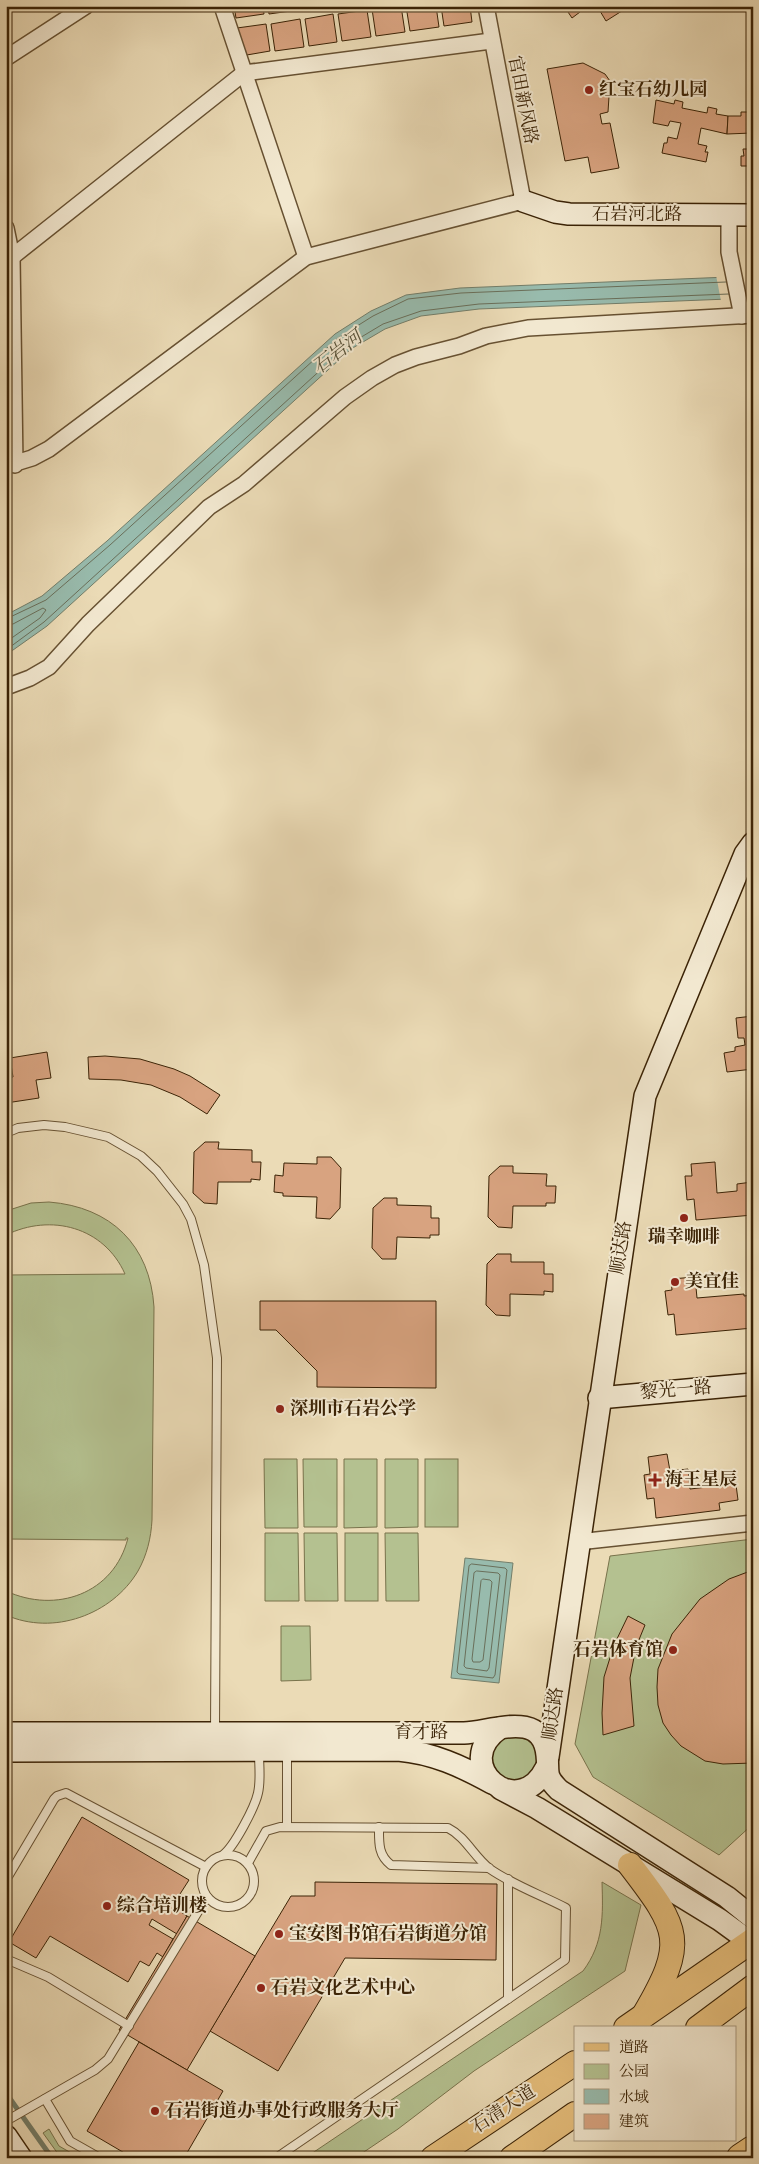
<svg xmlns="http://www.w3.org/2000/svg" width="759" height="2164" font-family="Vollkorn,'Noto Serif SC',serif">
	<style>
		.green { fill: #b4c190; stroke: #78724b }
		.water { fill: #98bbad; stroke: #737e6a }
		.pier { fill: #ebdbb6 }
		.lines { fill: none; stroke-linecap: round; stroke-linejoin: round }
		.shore { stroke: #6a6f5a; stroke-width: 1 }
		.stream { stroke: #737e6a; stroke-width: 5 }
		.building { fill: #d8a380; stroke: #3b2306 }
		.lane-casing { stroke: #675132; stroke-width: 10 }
		.street-casing { stroke: #675132; stroke-width: 18 }
		.secondary-casing { stroke: #3b2306; stroke-width: 24 }
		.primary-casing { stroke: #3b2306; stroke-width: 26 }
		.highway-casing { stroke: #3b2306; stroke-width: 30 }
		.lane { stroke: #f2e8d0; stroke-width: 8 }
		.street { stroke: #f2e8d0; stroke-width: 15 }
		.secondary { stroke: #f2e8d0; stroke-width: 21 }
		.primary { stroke: #e6be7b; stroke-width: 24 }
		.highway { stroke: #e6be7b; stroke-width: 28 }
		.poi-dot { fill: #8f2418; stroke: #f2e8d0; stroke-width: 2 }
		.labels { text-anchor: middle; dominant-baseline: central; stroke-width: 4; stroke-linejoin: round; paint-order: stroke }
		.poi-label { font-size: 18px; font-weight: bold; fill: #3b2306; stroke: #f2e8d0; text-anchor: start }
		.street-label { font-size: 18px; fill: #3b2306; stroke: #f2e8d0 }
		.water-label { font-size: 19px; font-style: italic; fill: #575138; stroke: #f2e8d0 }
	</style>
	<rect width="100%" height="100%" fill="#ebdbb6"/>
	<filter id="stains"><feTurbulence type="fractalNoise" baseFrequency=".004" numOctaves="4"/><feColorMatrix values="0 0 0 0 .2 0 0 0 0 .09 0 0 0 0 .02 0 0 0 .5 -.17"/></filter>
	<radialGradient id="worn" r=".72"><stop offset=".6" stop-color="#630" stop-opacity="0"/><stop offset="1" stop-color="#630" stop-opacity=".3"/></radialGradient>
	<g class="green">
		<path d="M49 1202C111 1207 150 1245 154 1307L152 1520C151 1538 147 1555 138 1571 112 1615 53 1636 6 1615V1591C56 1614 114 1594 128 1538H126V1540L6 1539V1275L125 1274C104 1227 51 1213 6 1235V1211L31 1203Z"/>
		<path d="M264 1459H297L298 1528H265Z"/>
		<path d="M303 1459H337V1527H304Z"/>
		<path d="M344 1459H377V1527L344 1528Z"/>
		<path d="M385 1459H418V1527L385 1528Z"/>
		<rect x="425" y="1459" width="33" height="68"/>
		<path d="M265 1533H298L299 1601H265Z"/>
		<path d="M304 1533H337L338 1601H305Z"/>
		<rect x="345" y="1533" width="33" height="68"/>
		<path d="M385 1533H418L419 1601H386Z"/>
		<path d="M753 1539V1824L719 1855 593 1777 575 1744 610 1556Z"/>
		<path d="M281 1626H310L311 1680 281 1681Z"/>
		<circle cx="514" cy="1758" r="23"/>
		<path d="M602 1882 641 1905 625 1971 474 2071 398 2129 355 2158H305L583 1971C604 1943 603 1915 602 1882Z"/>
		<path d="M49 2129 59 2146 80 2158H61L43 2133Z"/>
	</g>
	<g class="water">
		<path d="M753 276V298L479 309 421 316 385 329 351 349 47 626 6 655V615L42 596 107 541 335 334 371 311 406 295 460 288Z"/>
		<path d="M465 1558 513 1563 499 1683 451 1678Z"/>
	</g>
	<path class="pier" d="M749 273 753 300 721 301 716 275Z"/>
	<g class="lines">
		<g class="shore">
			<path d="M6 619 46 600 110 545 338 338 373 316 408 299 461 293 726 282"/>
			<path d="M6 625 13 624 43 608 46 610 40 618 6 642"/>
			<path d="M6 650 44 622 348 345 383 324 421 311 479 304 729 294"/>
			<path d="M472 1564 505 1568 507 1570 495 1675 493 1678 459 1674 457 1672 469 1566Z"/>
			<path d="M477 1571 498 1573 500 1575 489 1668 487 1671 466 1668 464 1666 474 1573Z"/>
			<path d="M483 1579 490 1580 492 1582 483 1660 480 1662H473L472 1659 481 1581Z"/>
		</g>
		<path class="stream" d="M6 2093 52 2158"/>
	</g>
	<g class="building">
		<path d="M234 6H263L264 14 236 18Z"/>
		<path d="M268 6H298V10L269 14Z"/>
		<path d="M389 6H401L405 32 376 36 372 9Z"/>
		<path d="M406 6H436L439 27 410 31Z"/>
		<path d="M441 6H470L472 22 444 26Z"/>
		<path d="M564 6H584L579 10 580 12 572 18Z"/>
		<path d="M597 6H623L625 9 606 21Z"/>
		<path d="M367 10 371 37 342 41 338 14Z"/>
		<path d="M333 14 337 42 309 46 305 19Z"/>
		<path d="M300 19 304 47 275 51 271 24Z"/>
		<path d="M266 24 270 51 241 56 237 28Z"/>
		<path d="M583 63 605 74 610 81 608 112 600 114 602 124 610 123 619 168 591 173 588 157 565 161 547 69Z"/>
		<path d="M656 100 674 104 675 100 683 102 682 108 707 113 708 107 717 109 716 114 728 116 727 134 701 128 698 144 707 146 705 152H708L706 162 662 153 664 143H667L668 137 677 139 681 123 670 121 668 126 653 123Z"/>
		<path d="M741 112H750V118H753V166H741V156H744L743 149H753L752 133 727 134 728 116H741Z"/>
		<path d="M753 1016V1069L727 1072 724 1053 735 1051V1047L745 1045 744 1038H738L736 1018Z"/>
		<path d="M47 1052 51 1078 36 1080 39 1098 6 1103V1078L13 1077 10 1058Z"/>
		<path d="M105 1056 140 1059 174 1069 190 1076 220 1095 207 1114 180 1097 151 1085 121 1080 89 1079 88 1057Z"/>
		<path d="M205 1142H219L218 1149 252 1150V1162H261L260 1180 251 1179V1182H218L217 1204 204 1203 193 1193 194 1152Z"/>
		<path d="M317 1157H331L341 1168 340 1208 330 1219 316 1218 317 1197 283 1196V1193L274 1192 275 1175 283 1176 284 1163 317 1164Z"/>
		<path d="M715 1162 717 1193 737 1191V1184L752 1182 753 1215 696 1220 694 1199 687 1200 685 1176H692L691 1164Z"/>
		<path d="M500 1166H513V1173L547 1174 546 1186H556L555 1203H546V1206H513L512 1228 498 1227 488 1217 489 1176Z"/>
		<path d="M384 1198H397V1205L431 1206V1218H439V1235H430V1238L397 1237 396 1259H382L372 1248 373 1208Z"/>
		<path d="M497 1254H511V1262H544V1274H553V1292L544 1291V1295L510 1294V1316L496 1315 486 1305 487 1264Z"/>
		<path d="M695 1277 697 1298 744 1294V1296L753 1295V1328L676 1335 674 1314 668 1315 665 1291 672 1290 671 1279Z"/>
		<path d="M260 1301H436V1388L317 1387V1371L276 1330H260Z"/>
		<path d="M667 1454 670 1471 688 1469 690 1489 716 1486V1480L735 1477 738 1500 719 1503 720 1510 656 1518 654 1498 647 1499 644 1475 650 1474 648 1457Z"/>
		<path d="M753 1570V1763L723 1764 705 1761 681 1746 671 1735 663 1723 658 1705 657 1687 658 1669 672 1634 700 1599 729 1579Z"/>
		<path d="M628 1616 645 1625 636 1647 630 1678 634 1726 603 1735 602 1713 604 1677 614 1645Z"/>
		<path d="M82 1817 189 1880 180 1894 189 1900 181 1912 187 1916 177 1934 152 1919 149 1925 173 1939 163 1957 157 1953 149 1966 140 1961 128 1982 50 1936 36 1958 9 1942Z"/>
		<path d="M315 1882 497 1884 496 1960 345 1958 278 2071 210 2031 291 1896H315Z"/>
		<path d="M187 1916 255 1956 187 2070 119 2030Z"/>
		<path d="M139 2042 223 2091 184 2158H133L87 2131Z"/>
	</g>
	<g class="lines">
		<defs>
			<g id="lane">
				<path d="M6 1133 18 1128 44 1125 65 1127 108 1137 141 1156 157 1171 183 1204 191 1219 204 1265 217 1358 215 1731"/>
				<path d="M287 1751V1826"/>
				<path d="M379 1827C379 1843 378 1855 391 1865L489 1868"/>
				<circle cx="228" cy="1881" r="26"/>
				<path d="M223 1855C234 1847 255 1807 258 1793 261 1780 259 1766 259 1753"/>
				<path d="M248 1863 266 1831 280 1827 448 1828C466 1837 474 1857 490 1869 513 1885 541 1895 566 1908L565 1960 276 2158"/>
				<path d="M508 1879V1999"/>
				<path d="M6 1880 54 1799 57 1796 66 1793 206 1867"/>
				<path d="M6 1959 48 1977 129 2026"/>
				<path d="M45 2099 70 2141 100 2158"/>
				<path d="M6 2121 95 2070 108 2059 207 1897"/>
			</g>
			<g id="street">
				<path d="M222 6 306 257"/>
				<path d="M6 58 86 6"/>
				<path d="M729 215V252L742 316"/>
				<path d="M6 228 12 257 15 465"/>
				<path d="M12 257 244 73 491 41"/>
				<path d="M6 466 32 458 49 449 306 257 523 201 486 6"/>
				<path d="M6 687 30 678 49 667 88 624 209 507 244 484 345 397 372 378 395 365 416 357 459 346 486 336 528 328 753 315"/>
				<path d="M578 1542 753 1523"/>
			</g>
			<g id="secondary">
				<path d="M523 201 555 212 569 214 753 215"/>
				<path d="M599 1398 753 1384"/>
				<path d="M500 1728C448 1764 518 1824 546 1768"/>
				<path d="M6 1733H464C492 1732 542 1709 547 1755 549 1773 544 1775 559 1790L727 1897 753 1918"/>
				<path d="M6 1751 398 1750C433 1753 461 1766 492 1783"/>
				<path d="M548 1757 645 1096 745 854 753 843"/>
				<path d="M501 1789 537 1808 720 1920 753 1944"/>
				<path d="M6 2136 21 2158"/>
			</g>
			<g id="primary">
				<path d="M630 1865C680 1930 687 1942 644 2015"/>
				<path d="M626 2028 753 1940"/>
				<path d="M698 2028 753 1987"/>
				<path d="M433 2158 575 2063"/>
				<path d="M512 2158 575 2114"/>
			</g>
			<path id="highway" d="M741 2158 753 2150"/>
		</defs>
		<use href="#lane" class="lane-casing"/>
		<use href="#street" class="street-casing"/>
		<use href="#secondary" class="secondary-casing"/>
		<use href="#primary" class="primary-casing"/>
		<use href="#highway" class="highway-casing"/>
		<use href="#lane" class="lane"/>
		<use href="#street" class="street"/>
		<use href="#secondary" class="secondary"/>
		<use href="#primary" class="primary"/>
		<use href="#highway" class="highway"/>
	</g>
	<g class="poi-dot">
		<circle cx="589" cy="90" r="5"/>
		<circle cx="684" cy="1218" r="5"/>
		<circle cx="675" cy="1282" r="5"/>
		<circle cx="280" cy="1409" r="5"/>
		<path d="M652.5 1472.5h5v5h5v5h-5v5h-5v-5h-5v-5h5z"/>
		<circle cx="673" cy="1650" r="5"/>
		<circle cx="107" cy="1906" r="5"/>
		<circle cx="279" cy="1934" r="5"/>
		<circle cx="261" cy="1988" r="5"/>
		<circle cx="155" cy="2111" r="5"/>
	</g>
	<g class="labels">
		<g class="poi-label">
			<text x="599" y="90">红宝石幼儿园</text>
			<text x="684" y="1237" text-anchor="middle">瑞幸咖啡</text>
			<text x="685" y="1282">美宜佳</text>
			<text x="290" y="1409">深圳市石岩公学</text>
			<text x="665" y="1480">海王星辰</text>
			<text x="663" y="1650" text-anchor="end">石岩体育馆</text>
			<text x="117" y="1906">综合培训楼</text>
			<text x="289" y="1934">宝安图书馆石岩街道分馆</text>
			<text x="271" y="1988">石岩文化艺术中心</text>
			<text x="165" y="2111">石岩街道办事处行政服务大厅</text>
		</g>
		<g class="street-label">
			<text transform="translate(522 100) rotate(79)">官田新风路</text>
			<text x="637" y="215">石岩河北路</text>
			<text transform="translate(622 1248) rotate(-81)">顺达路</text>
			<text transform="translate(676 1391) rotate(-5)">黎光一路</text>
			<text transform="translate(554 1714) rotate(-82)">顺达路</text>
			<text x="421" y="1733">育才路</text>
			<text transform="translate(504 2110) rotate(-33)">石清大道</text>
		</g>
		<g class="water-label">
			<text transform="translate(338 353) rotate(-38)">石岩河</text>
		</g>
	</g>
	<rect width="759" height="2164" fill="none" stroke="#ebdbb6" stroke-width="25"/>
	<rect x="8" y="8" width="744" height="2149" fill="none" stroke="#3b2306" stroke-width="2.5"/>
	<rect x="12" y="12" width="734" height="2139" fill="none" stroke="#3b2306"/>
	<rect x="574" y="2026" width="162" height="115" fill="#f2e8d0" stroke="#a9997f"/>
	<rect x="584" y="2043" width="25" height="8" fill="#e6be7b" stroke="#a9997f"/>
	<text x="619" y="2052" font-size="15" fill="#3b2306">道路</text>
	<rect x="584" y="2064" width="25" height="15" fill="#b4c190" stroke="#a9997f"/>
	<text x="619" y="2076" font-size="15" fill="#3b2306">公园</text>
	<rect x="584" y="2089" width="25" height="15" fill="#98bbad" stroke="#a9997f"/>
	<text x="619" y="2102" font-size="15" fill="#3b2306">水域</text>
	<rect x="584" y="2114" width="25" height="15" fill="#d8a380" stroke="#a9997f"/>
	<text x="619" y="2126" font-size="15" fill="#3b2306">建筑</text>
	<rect width="100%" height="100%" filter="url(#stains)"/>
	<rect width="100%" height="100%" fill="url(#worn)"/>
</svg>
